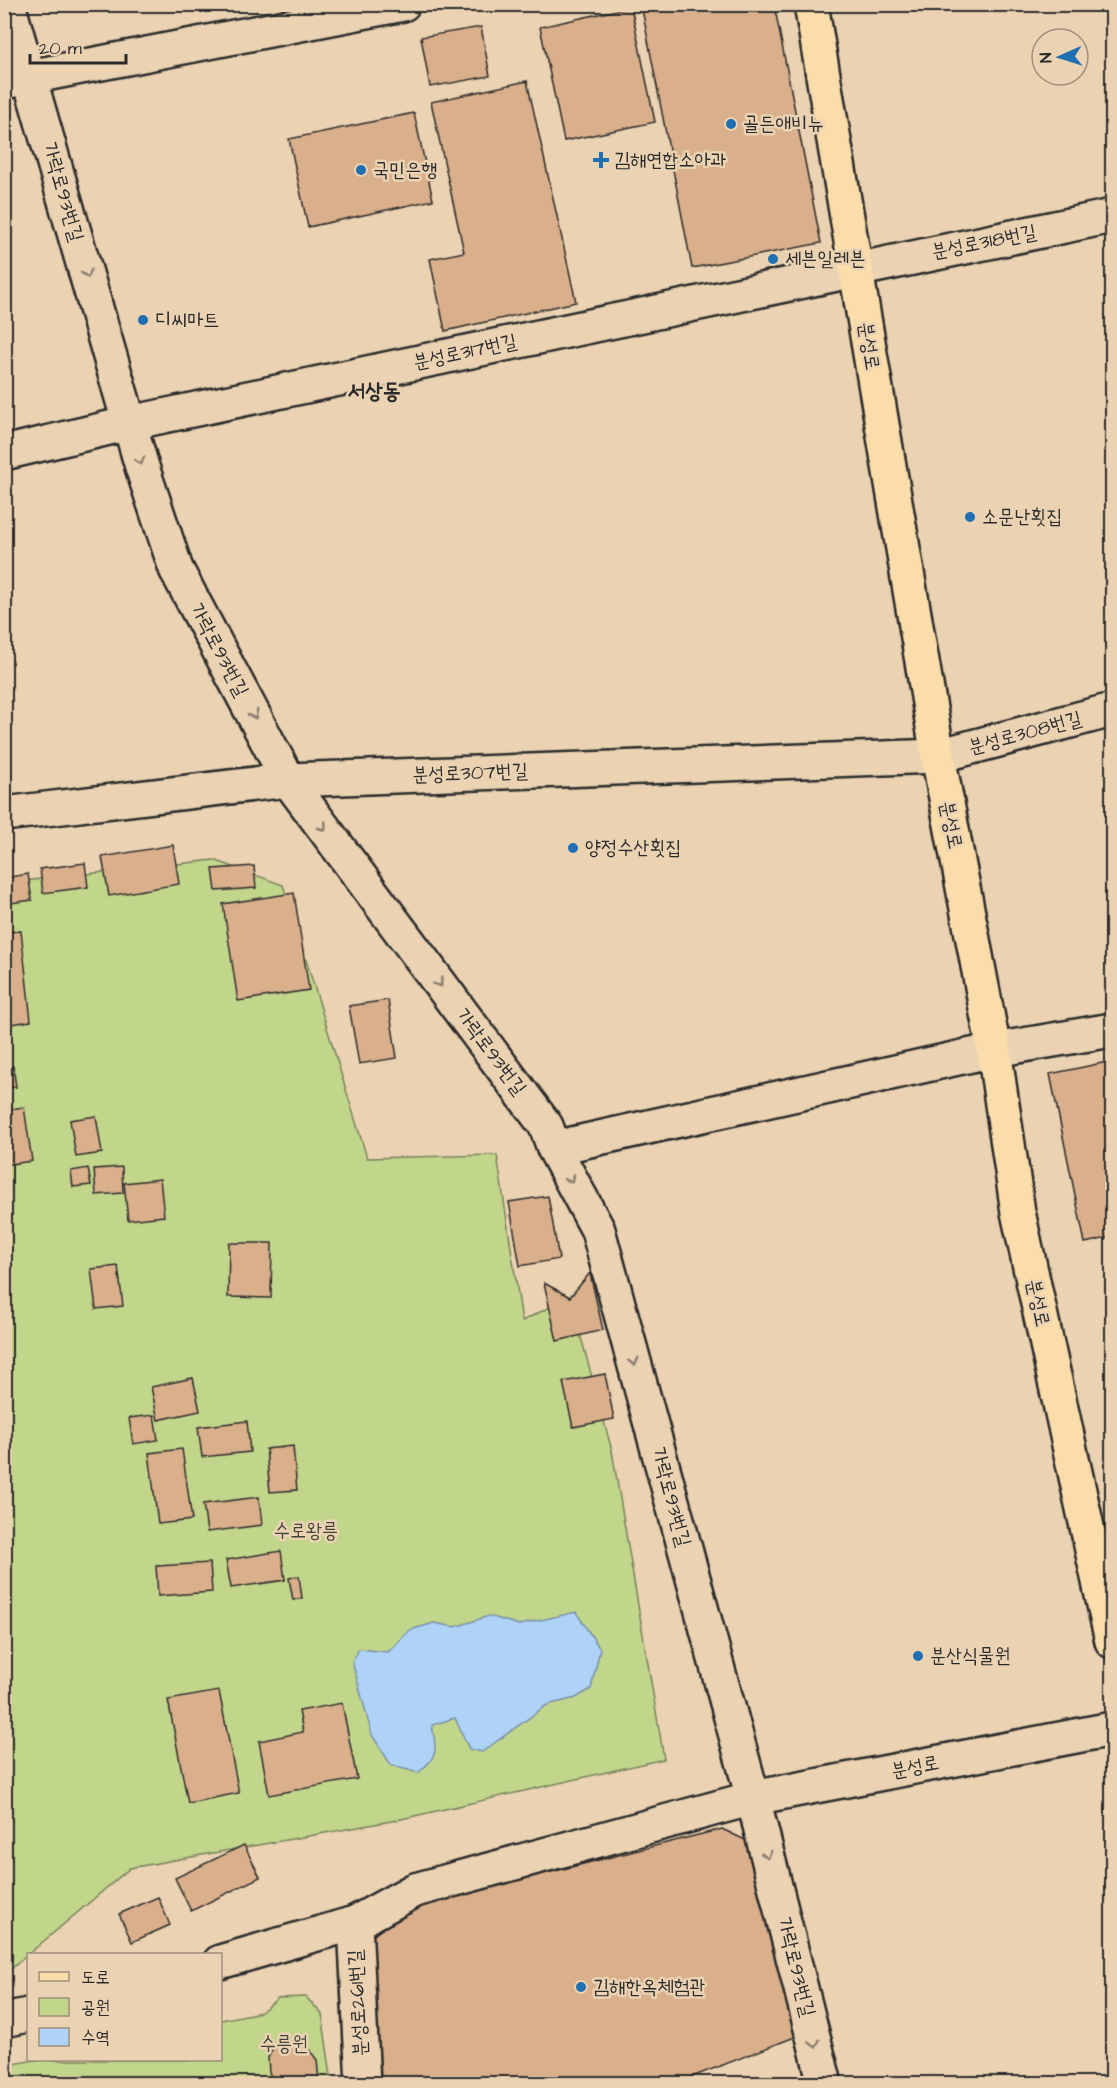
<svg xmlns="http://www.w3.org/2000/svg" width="1117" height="2088" font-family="'Architects Daughter','Poor Story',sans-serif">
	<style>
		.green { fill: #c2d68b; stroke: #76805b; stroke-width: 1.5 }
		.water { fill: #aed3f7; stroke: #7a90a5; stroke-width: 1.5 }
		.building { fill: #daaf8b; stroke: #2b2b2b; stroke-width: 1.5 }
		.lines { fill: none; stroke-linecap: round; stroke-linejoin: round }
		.minor-casing { stroke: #2b2b2b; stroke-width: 38 }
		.major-casing { stroke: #2b2b2b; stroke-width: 38 }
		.minor { stroke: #ead2b2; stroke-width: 33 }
		.major { stroke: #fbddab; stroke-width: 33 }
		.oneway { stroke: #8a7e6e }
		.poi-dot { fill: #1f6fb2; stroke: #ead2b2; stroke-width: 2 }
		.labels { text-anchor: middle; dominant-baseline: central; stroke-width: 5; stroke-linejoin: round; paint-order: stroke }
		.poi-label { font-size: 20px; fill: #2b2b2b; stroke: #ead2b2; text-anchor: start }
		.street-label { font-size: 20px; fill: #2b2b2b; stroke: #ead2b2 }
		.park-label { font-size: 20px; fill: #424539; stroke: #ead2b2 }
		.quarter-label { font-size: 22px; font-weight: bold; fill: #2b2b2b; stroke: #ead2b2 }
	</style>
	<rect width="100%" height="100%" fill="#ead2b2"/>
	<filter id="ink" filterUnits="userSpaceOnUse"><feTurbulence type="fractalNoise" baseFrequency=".0167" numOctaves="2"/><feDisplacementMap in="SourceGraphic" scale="12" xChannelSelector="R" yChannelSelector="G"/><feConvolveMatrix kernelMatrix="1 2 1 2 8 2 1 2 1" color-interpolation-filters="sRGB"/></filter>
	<g filter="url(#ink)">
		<g class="green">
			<path d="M214 860 283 885 367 1158 497 1155 522 1321 570 1297 612 1451 664 1759 397 1820 130 1868 5 1974V883Z"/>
			<path d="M306 1997 322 2014 332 2083H5L4 2066 34 2060H220L221 2020 261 2012 278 1998Z"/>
		</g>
		<path class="water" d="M576 1612 600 1649 591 1689 576 1698 547 1705 482 1752 469 1749 455 1718 432 1725C436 1750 440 1755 418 1773L391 1765 372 1735 352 1661 359 1649 388 1652 410 1630 434 1623 455 1627 489 1616 519 1625Z"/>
		<g class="building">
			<path d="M641 4H774L821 243 692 268Z"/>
			<path d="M631 7 655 122 564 141 540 27Z"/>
			<path d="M481 27 490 76 430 87 421 37Z"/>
			<path d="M527 81 576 302 445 331 430 259 464 252 431 102Z"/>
			<path d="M414 113 433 200 308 227 289 139Z"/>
			<path d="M173 845 179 884 109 896 102 857Z"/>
			<path d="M85 863 88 887 43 893 40 869Z"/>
			<path d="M254 866 256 888 216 891 213 869Z"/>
			<path d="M28 874 32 900 4 904V878Z"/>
			<path d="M294 893 309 990 238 1001 223 904Z"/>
			<path d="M21 931 31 1021 4 1025V932Z"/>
			<path d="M388 1000 397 1058 359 1064 349 1006Z"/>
			<path d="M1112 1061V1237L1085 1243 1050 1074Z"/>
			<path d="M13 1066 16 1087 4 1088V1067Z"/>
			<path d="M24 1107 32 1161 4 1165V1110Z"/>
			<path d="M96 1116 102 1153 76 1157 70 1120Z"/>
			<path d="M122 1167 123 1193 96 1195 94 1169Z"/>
			<path d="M88 1168 91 1185 73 1187 71 1171Z"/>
			<path d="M160 1179 164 1216 128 1220 124 1183Z"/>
			<path d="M548 1196 559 1259 520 1266 509 1202Z"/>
			<path d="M229 1243H272L271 1298 228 1297Z"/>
			<path d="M118 1266 123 1306 96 1309 91 1269Z"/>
			<path d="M590 1273 603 1330 557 1341 544 1283 570 1297Z"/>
			<path d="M605 1374 614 1419 573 1427 563 1382Z"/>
			<path d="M193 1378 200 1411 158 1420 151 1387Z"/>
			<path d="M154 1415 158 1440 133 1444 129 1418Z"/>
			<path d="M247 1421 250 1452 202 1457 198 1427Z"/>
			<path d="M293 1446 297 1490 270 1492 266 1449Z"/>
			<path d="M182 1449 192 1520 158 1524 149 1453Z"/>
			<path d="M259 1497 262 1525 207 1532 203 1504Z"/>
			<path d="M281 1551 285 1580 231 1588 226 1560Z"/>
			<path d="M210 1563 212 1592 158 1596 156 1566Z"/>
			<path d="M299 1576 302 1598 293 1600 289 1578Z"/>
			<path d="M219 1691 239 1793 188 1803 168 1700Z"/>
			<path d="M342 1703 357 1779 269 1795 259 1741 303 1732 299 1711Z"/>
			<path d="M722 1829 758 1846 805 2033 674 2084H375L365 1942 409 1908Z"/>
			<path d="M244 1845 260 1877 191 1911 175 1878Z"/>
			<path d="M158 1897 170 1925 132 1942 119 1914Z"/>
			<path d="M297 2041 309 2049 317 2060 319 2082 274 2084 269 2072 268 2058 272 2050 281 2043Z"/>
		</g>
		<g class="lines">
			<defs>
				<g id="minor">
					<path d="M8 4 142 467 176 569 288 780 546 1126 554 1148 598 1230 753 1798 825 2084"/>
					<path d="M4 82 403 4"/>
					<path d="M4 453 130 423 1112 216"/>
					<path d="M4 814 288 780 938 756 1112 710"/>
					<path d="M554 1148 994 1050 1112 1030"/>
					<path d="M355 1923 363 2084"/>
					<path d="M220 1962 355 1923 415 1890 753 1798 1112 1729"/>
					<path d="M4 2020 28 2015"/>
				</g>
				<path id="major" d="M811 4 938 756 994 1050 1018 1212 1112 1641"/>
			</defs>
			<use href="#minor" class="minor-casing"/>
			<use href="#major" class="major-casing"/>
			<use href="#minor" class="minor"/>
			<use href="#major" class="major"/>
		</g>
		<defs><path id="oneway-chevron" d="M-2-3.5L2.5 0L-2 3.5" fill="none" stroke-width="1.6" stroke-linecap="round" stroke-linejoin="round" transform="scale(1.5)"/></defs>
		<g class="oneway">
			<use href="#oneway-chevron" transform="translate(87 274) rotate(74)"/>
			<use href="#oneway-chevron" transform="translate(140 461) rotate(74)"/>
			<use href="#oneway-chevron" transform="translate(254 715) rotate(62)"/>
			<use href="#oneway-chevron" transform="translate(323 827) rotate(53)"/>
			<use href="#oneway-chevron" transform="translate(439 983) rotate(53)"/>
			<use href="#oneway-chevron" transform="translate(570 1179) rotate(61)"/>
			<use href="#oneway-chevron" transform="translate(634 1362) rotate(75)"/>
			<use href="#oneway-chevron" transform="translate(767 1855) rotate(76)"/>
			<use href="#oneway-chevron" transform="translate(815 2044) rotate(76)"/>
		</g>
	</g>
	<g class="poi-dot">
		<circle cx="731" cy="124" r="6"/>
		<path d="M598 151h6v6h6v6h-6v6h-6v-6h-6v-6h6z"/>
		<circle cx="361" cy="170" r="6"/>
		<circle cx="773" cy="259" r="6"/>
		<circle cx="143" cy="320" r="6"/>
		<circle cx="970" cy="517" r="6"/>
		<circle cx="573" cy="848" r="6"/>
		<circle cx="918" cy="1656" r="6"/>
		<circle cx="581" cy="1987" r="6"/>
	</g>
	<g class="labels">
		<g class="poi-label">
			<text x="743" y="124">골든애비뉴</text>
			<text x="614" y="160">김해연합소아과</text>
			<text x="373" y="170">국민은행</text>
			<text x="785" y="259">세븐일레븐</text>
			<text x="155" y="320">디씨마트</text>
			<text x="982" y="517">소문난횟집</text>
			<text x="585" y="848">양정수산횟집</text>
			<text x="930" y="1656">분산식물원</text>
			<text x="593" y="1987">김해한옥체험관</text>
		</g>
		<g class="street-label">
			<text transform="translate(63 192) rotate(74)">가락로93번길</text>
			<text transform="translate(984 242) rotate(-11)">분성로318번길</text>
			<text transform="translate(869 346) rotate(81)">분성로</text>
			<text transform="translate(465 352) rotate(-12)">분성로317번길</text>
			<text transform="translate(219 650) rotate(62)">가락로93번길</text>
			<text transform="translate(1025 733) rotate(-15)">분성로308번길</text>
			<text transform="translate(470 773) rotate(-2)">분성로307번길</text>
			<text transform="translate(951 825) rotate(79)">분성로</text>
			<text transform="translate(491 1052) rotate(53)">가락로93번길</text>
			<text transform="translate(1038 1303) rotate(78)">분성로</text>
			<text transform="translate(671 1497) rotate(75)">가락로93번길</text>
			<text transform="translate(915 1767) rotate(-11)">분성로</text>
			<text transform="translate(796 1967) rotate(76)">가락로93번길</text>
			<text transform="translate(358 2003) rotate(-93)">분성로261번길</text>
		</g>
		<g class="park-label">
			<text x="306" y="1531">수로왕릉</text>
			<text x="284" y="2044">수릉원</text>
		</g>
		<g class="quarter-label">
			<text x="374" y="391">서상동</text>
		</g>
	</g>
	<rect width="1117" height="2088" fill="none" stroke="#ead2b2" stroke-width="24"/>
	<rect x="12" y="12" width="1093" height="2064" fill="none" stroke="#2b2b2b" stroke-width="2" filter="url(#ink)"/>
	<rect x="27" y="1953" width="195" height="108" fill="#ead2b2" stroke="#9e8f7c" stroke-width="1.5"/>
	<rect x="39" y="1972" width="30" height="9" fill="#fbddab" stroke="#9e8f7c" stroke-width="1.5"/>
	<text x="81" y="1983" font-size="18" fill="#2b2b2b">도로</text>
	<rect x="39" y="1998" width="30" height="18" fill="#c2d68b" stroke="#9e8f7c" stroke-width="1.5"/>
	<text x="81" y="2013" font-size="18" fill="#2b2b2b">공원</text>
	<rect x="39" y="2028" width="30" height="18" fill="#aed3f7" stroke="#9e8f7c" stroke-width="1.5"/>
	<text x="81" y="2043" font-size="18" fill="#2b2b2b">수역</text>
	<g transform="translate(1060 57) rotate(267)"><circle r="28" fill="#ead2b2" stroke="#9e8f7c" stroke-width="1.5"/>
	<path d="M0-4.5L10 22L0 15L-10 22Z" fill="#1f6fb2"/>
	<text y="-9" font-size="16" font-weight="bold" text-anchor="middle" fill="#2b2b2b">N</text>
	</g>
	<path d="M30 54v9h96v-9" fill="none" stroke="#2b2b2b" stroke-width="3"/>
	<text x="39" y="54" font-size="18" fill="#2b2b2b" stroke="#ead2b2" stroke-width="4.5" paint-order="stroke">20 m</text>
</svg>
